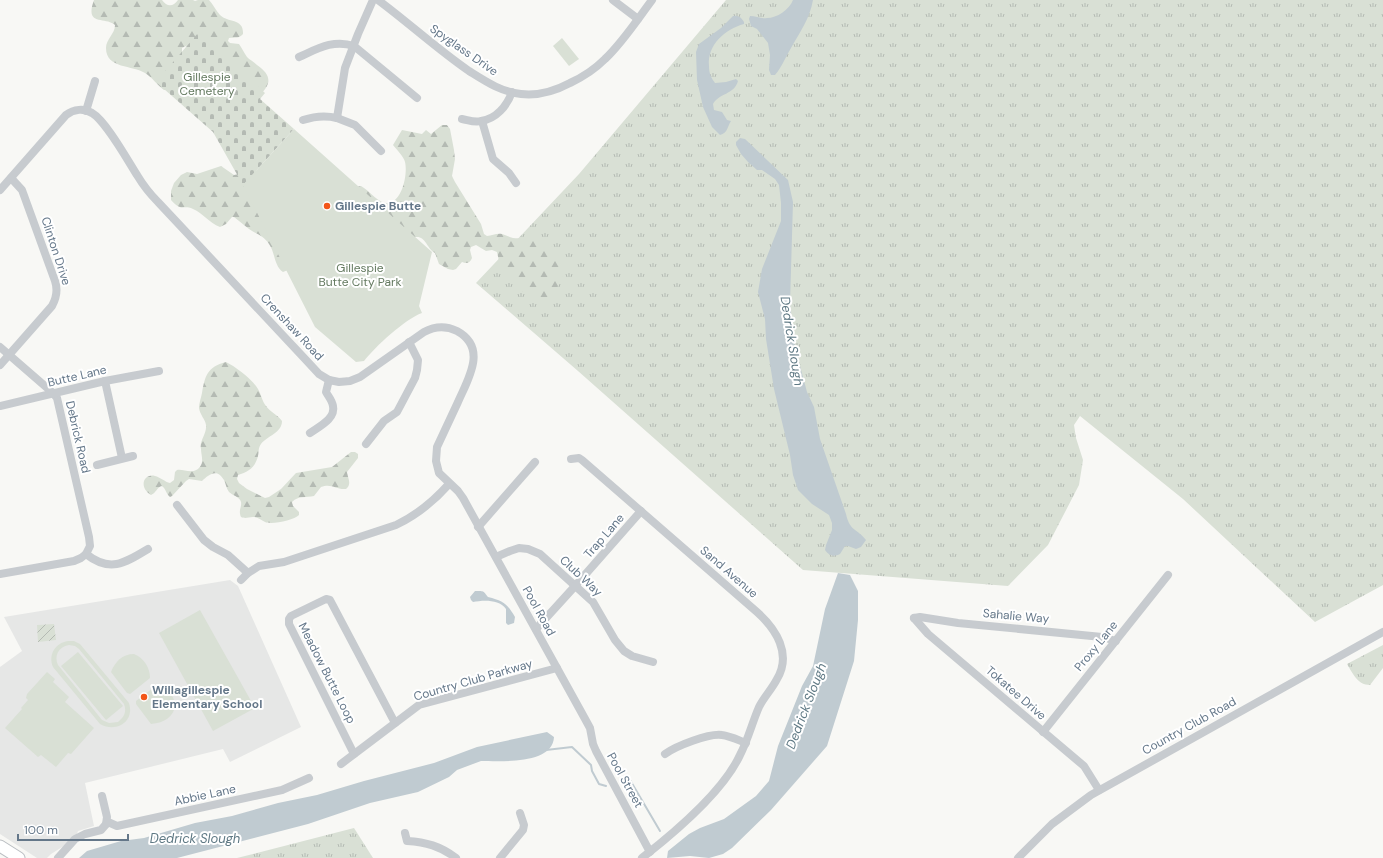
<svg xmlns="http://www.w3.org/2000/svg" width="1383" height="858" font-family="'DM Sans',sans-serif">
	<style>
		.built { fill: #e6e7e6 }
		.grass { fill: url(#grass-tufts) }
		.forest { fill: url(#forest-firs) }
		.cemetery { fill: url(#cemetery-stones) }
		.park { fill: #d9e0d5; fill-rule: evenodd }
		.garden { fill: url(#garden-furrows) }
		.water { fill: #c0cbd1 }
		.lines { fill: none; stroke-linecap: round; stroke-linejoin: round }
		.stream { stroke: #c0cbd1; stroke-width: 2 }
		.major-casing { stroke: #babec2; stroke-width: 13 }
		.minor { stroke: #c7cbcf; stroke-width: 8 }
		.major { stroke: #fff; stroke-width: 11 }
		.poi-dot { fill: #f35519; stroke: #fff; stroke-width: 1.5 }
		.labels { text-anchor: middle; dominant-baseline: central; stroke-width: 4; stroke-linejoin: round; paint-order: stroke }
		.street-label { font-size: 12px; fill: #647789; stroke: #fff }
		.park-label { font-size: 12px; fill: #647a60; stroke: #fff }
		.poi-label { font-size: 12px; font-weight: bold; fill: #647789; stroke: #fff; text-anchor: start }
		.water-label { font-size: 13px; font-style: italic; fill: #5f7984; stroke: #fff }
	</style>
	<defs>
		<pattern id="grass-tufts" width="24" height="20" patternUnits="userSpaceOnUse"><rect width="24" height="20" fill="#d9e0d5"/><path d="M3 7l-1-3M5 7V3M7 7l1-3M15 17l-1-3M17 17v-4M19 17l1-3" fill="none" stroke="#b4bab3"/></pattern>
		<pattern id="forest-firs" width="22" height="20" patternUnits="userSpaceOnUse"><rect width="22" height="20" fill="#d9e0d5"/><path d="M5 1l3.5 6h-7zM16 11l3.5 6h-7z" fill="#b4bab3"/></pattern>
		<pattern id="cemetery-stones" width="16" height="16" patternUnits="userSpaceOnUse"><rect width="16" height="16" fill="#d9e0d5"/><path d="M2 7V4a2 2 0 0 1 4 0v3zM10 15v-3a2 2 0 0 1 4 0v3z" fill="#b4bab3"/></pattern>
		<pattern id="garden-furrows" width="10" height="10" patternUnits="userSpaceOnUse"><rect width="10" height="10" fill="#d9e0d5"/><path d="M-1 1l2-2M0 10L10 0M9 11l2-2" fill="none" stroke="#b4bab3"/></pattern>
	</defs>
	<rect width="100%" height="100%" fill="#f8f8f5"/>
	<path class="built" d="M230 580 238 586 301 727 230 762 223 749 85 783 94 826 78 831 75 839 51 854 47 858H37L0 834V667L22 651 4 617Z"/>
	<g class="grass">
		<path d="M726 0H1383V585L1315 622 1183 499 1080 416 1074 425 1076 438 1083 460 1079 485 1048 545 1008 586 803 570 578 371 476 283 579 174Z"/>
		<path d="M1383 645V668L1370 685C1358 685 1353 674 1347 664Z"/>
		<path d="M354 828 373 858H237Z"/>
	</g>
	<g class="forest">
		<path d="M94 0H162C167 7 173 7 178 0H193L195 1 198 0H209C213 4 216 11 220 15 228 23 244 18 243 34 239 39 235 37 229 38L228 41 230 43 239 44C242 48 244 53 247 57 250 60 254 62 257 65 273 76 271 85 258 97L194 44 186 46 182 48V59L168 90H164C157 85 152 77 145 73 133 65 106 69 106 48 106 39 115 34 115 25 106 16 84 27 94 0Z"/>
		<path d="M442 125H447L450 129 454 150 455 159 452 176 455 182 481 224 484 234 487 236C492 236 496 233 502 234 506 235 509 237 513 238 523 239 535 236 544 241 555 247 566 264 562 277 558 289 547 304 533 299 525 296 517 286 516 278 515 274 516 271 512 267L505 268 499 261 497 252 492 250 486 251 476 245 471 247 470 250 472 258C470 263 467 264 462 262L456 269 453 270 448 269 439 264 435 253C425 247 426 233 411 238L356 187 361 186 364 188C370 192 379 203 386 203 402 204 408 174 405 162 404 157 397 150 393 145L402 130 422 134 426 130 431 134Z"/>
		<path d="M221 166 234 175 259 170 288 270 283 272C274 266 275 252 269 244 264 236 256 234 249 229 244 225 239 221 234 217H232L226 224 220 227C209 223 203 213 193 209 182 204 183 213 171 200V191L174 183 181 175 187 172 197 174Z"/>
		<path d="M226 362C236 367 252 379 258 389 261 394 262 401 266 406 270 412 278 415 282 421 282 433 267 436 261 444 258 448 259 452 258 456 255 468 248 472 238 475L237 479 239 483 247 489 265 498 269 497 281 489 296 473 332 467 351 452H355L358 454V458L347 472C348 479 352 484 346 489 336 490 332 483 321 487L314 496C306 498 299 495 292 502L293 506 299 512V515C294 520 272 525 265 522 261 520 258 517 253 517 248 517 246 519 241 517 238 510 242 507 241 502 240 497 232 495 229 492 226 488 226 484 224 480 217 468 209 474 202 481L189 479 186 481 172 496 170 497C166 494 166 489 162 486 157 487 156 493 151 495 138 487 144 473 155 476 160 477 165 482 170 483L174 480 175 472 177 470C184 469 191 474 198 469 205 463 201 456 201 449 199 441 207 434 206 425 205 419 200 415 199 408 199 403 201 398 202 393 205 376 207 367 226 362Z"/>
	</g>
	<path class="cemetery" d="M198 33 265 93 260 99 294 129 243 185 213 132 156 82Z"/>
	<g class="park">
		<path d="M562 38 579 59 569 66 553 46Z"/>
		<path d="M294 129 432 252 419 306 422 313C405 319 375 347 364 361L356 362 315 327 243 185Z"/>
		<path d="M200 610 255 708 213 731 159 633Z"/>
		<path d="M68 641H74L80 644 129 703C135 722 116 733 100 724L53 667C48 655 55 643 68 641ZM69 645 75 646 79 649 124 704C127 712 124 717 118 722L109 723 102 720 58 665C54 656 58 647 69 645Z"/>
		<path d="M78 652 123 706 106 720 61 666Z"/>
		<path d="M134 654C144 658 150 668 150 678L130 694 127 693 111 672C115 662 122 654 134 654Z"/>
		<path d="M47 672 55 679 53 682 69 697 65 702 94 728 71 754 68 753 56 767 41 755 38 757 5 728 22 709 21 708 28 700 26 698 27 694Z"/>
		<path d="M157 685C184 695 179 722 151 724L136 704V701Z"/>
	</g>
	<path class="garden" d="M54 624 56 640 38 642 37 625Z"/>
	<g class="water">
		<path d="M793 0H813C810 18 800 32 791 48 785 58 782 67 775 75H771L769 70 770 55 768 43 757 29 751 26 749 19 750 16C756 16 761 19 767 18 777 18 789 10 793 0Z"/>
		<path d="M733 16C738 15 741 17 744 22V24C725 29 707 45 709 66 709 73 711 78 715 83L726 82 736 79 738 81C734 95 719 93 713 104L714 110 722 112 727 120 731 121C727 127 728 133 720 135L712 127 703 107 697 80 696 52 699 44 721 28Z"/>
		<path d="M740 138 745 139 788 180 793 202 790 304 795 347 807 392 814 407 820 439 846 514C850 532 857 528 866 540L861 547 856 549 848 546H845L840 554C834 557 829 556 825 550L826 545 832 530V523L829 515 812 504 798 490 793 475 790 455 774 389 766 339 765 319 758 292 762 269 781 221V203L779 185 775 179 762 170H757L748 162 741 154 736 145V142Z"/>
		<path d="M838 573 850 575 858 591V620L854 661 827 746 771 810 732 848 723 854 709 858 690 856 667 858 668 851 689 834 700 828 724 819 756 796 769 781 778 746 802 686 813 666 825 609Z"/>
		<path d="M475 591C485 591 483 591 488 597 503 601 507 603 515 617L514 623 508 625 506 623V609C499 599 483 600 473 602L471 600 470 597Z"/>
		<path d="M547 732 554 737C553 765 500 761 481 761L457 770 449 777 418 792 370 803 308 824 177 858H79L87 851 121 841 144 838 195 823 232 816 278 803 317 795 364 781 434 763 477 747Z"/>
	</g>
	<g class="lines">
		<g class="stream">
			<path d="M546 750 572 747 591 765 592 771 599 784 606 786"/>
			<path d="M630 780 660 831"/>
		</g>
		<defs>
			<path id="major" d="M0 846 19 858"/>
		</defs>
		<use href="#major" class="major-casing"/>
		<g class="minor">
			<path d="M378 0C409 23 437 49 469 71 485 81 501 92 521 94 538 96 555 91 570 83 583 77 595 69 605 59 623 42 637 20 652 0"/>
			<path d="M613 0 638 19"/>
			<path d="M299 57C317 49 333 39 354 46L417 98"/>
			<path d="M86 111 95 81"/>
			<path d="M337 118 355 125 381 151"/>
			<path d="M462 119C468 120 475 123 481 121 496 119 507 106 512 92"/>
			<path d="M303 120C315 116 325 115 337 118L345 68 358 34 373 0"/>
			<path d="M482 121 493 159 509 173 516 183"/>
			<path d="M0 190 66 115C74 109 84 108 92 113 106 121 128 161 137 175 143 185 150 194 158 202L306 360 319 374 329 380 339 382 350 381 360 377 424 332C435 326 447 326 457 331 488 348 468 379 458 402 451 417 444 432 437 447L436 461 439 473 458 491 463 498 584 717 590 728 593 744 596 751 650 852"/>
			<path d="M0 347 53 393 57 398 89 537 90 546 86 554"/>
			<path d="M0 365 52 306C57 297 58 290 55 281L22 190 11 178"/>
			<path d="M105 381 122 458"/>
			<path d="M0 406 105 381 159 371"/>
			<path d="M310 433C318 427 336 419 333 406 332 400 328 396 326 392L329 380"/>
			<path d="M366 444 384 421 397 412 415 378 417 370 418 360 409 342"/>
			<path d="M571 459 579 458 582 460 757 612C776 629 792 654 777 679 772 689 764 697 759 707 752 723 748 740 740 755 723 792 674 833 642 858"/>
			<path d="M97 465 133 456"/>
			<path d="M177 505 204 540 213 547 228 555 248 573 241 580"/>
			<path d="M478 527 535 462"/>
			<path d="M496 557 510 551 519 548 528 549 540 554 593 602 615 640 624 651 632 656 653 662"/>
			<path d="M248 573 259 566 284 562 396 525C417 515 434 501 449 484"/>
			<path d="M0 574 74 561 81 558 86 554C110 573 125 563 148 549"/>
			<path d="M914 618 928 634 1084 766 1099 790"/>
			<path d="M914 618 920 617 958 623 1102 637 1116 641"/>
			<path d="M536 629 576 585 641 511"/>
			<path d="M1043 732 1168 575"/>
			<path d="M354 754 289 624V619L291 616 326 599 330 600 395 723"/>
			<path d="M665 754C676 746 709 733 722 735 730 736 738 740 746 743"/>
			<path d="M341 764 419 705 557 668"/>
			<path d="M102 796 107 817 106 824"/>
			<path d="M405 833 407 841C426 842 440 846 456 858"/>
			<path d="M58 858 75 839 85 834 101 830 108 822 117 826 282 790 309 778"/>
			<path d="M500 858 523 830 524 825 520 813"/>
			<path d="M1018 858 1052 824 1091 795 1383 632"/>
		</g>
		<use href="#major" class="major"/>
	</g>
	<g class="poi-dot">
		<circle cx="327" cy="206" r="4"/>
		<circle cx="144" cy="697" r="4"/>
	</g>
	<g class="labels">
		<g class="street-label">
			<text transform="translate(464 50) rotate(35)">Spyglass Drive</text>
			<text transform="translate(56 251) rotate(72)">Clinton Drive</text>
			<text transform="translate(292 327) rotate(47)">Crenshaw Road</text>
			<text transform="translate(77 376) rotate(-13)">Butte Lane</text>
			<text transform="translate(78 437) rotate(77)">Debrick Road</text>
			<text transform="translate(604 536) rotate(-49)">Trap Lane</text>
			<text transform="translate(729 572) rotate(41)">Sand Avenue</text>
			<text transform="translate(581 576) rotate(43)">Club Way</text>
			<text transform="translate(539 611) rotate(61)">Pool Road</text>
			<text transform="translate(1016 616) rotate(5)">Sahalie Way</text>
			<text transform="translate(1096 646) rotate(-51)">Proxy Lane</text>
			<text transform="translate(327 673) rotate(63)">Meadow Butte Loop</text>
			<text transform="translate(473 680) rotate(-16)">Country Club Parkway</text>
			<text transform="translate(1016 693) rotate(41)">Tokatee Drive</text>
			<text transform="translate(1189 726) rotate(-29)">Country Club Road</text>
			<text transform="translate(625 780) rotate(61)">Pool Street</text>
			<text transform="translate(205 795) rotate(-12)">Abbie Lane</text>
		</g>
		<g class="park-label">
			<text x="207" y="77">Gillespie<tspan x="207" dy="14">Cemetery</tspan></text>
			<text x="360" y="268">Gillespie<tspan x="360" dy="14">Butte City Park</tspan></text>
		</g>
		<g class="poi-label">
			<text x="335" y="206">Gillespie Butte</text>
			<text x="152" y="690">Willagillespie<tspan x="152" dy="14">Elementary School</tspan></text>
		</g>
		<g class="water-label">
			<text transform="translate(792 341) rotate(81)">Dedrick Slough</text>
			<text transform="translate(806 706) rotate(-69)">Dedrick Slough</text>
			<text x="195" y="838">Dedrick Slough</text>
		</g>
	</g>
	<path d="M18 834v6h110v-6" fill="none" stroke="#647789" stroke-width="2"/>
	<text x="24" y="834" font-size="12" fill="#647789" stroke="#ffffff" stroke-width="3" paint-order="stroke">100 m</text>
</svg>
